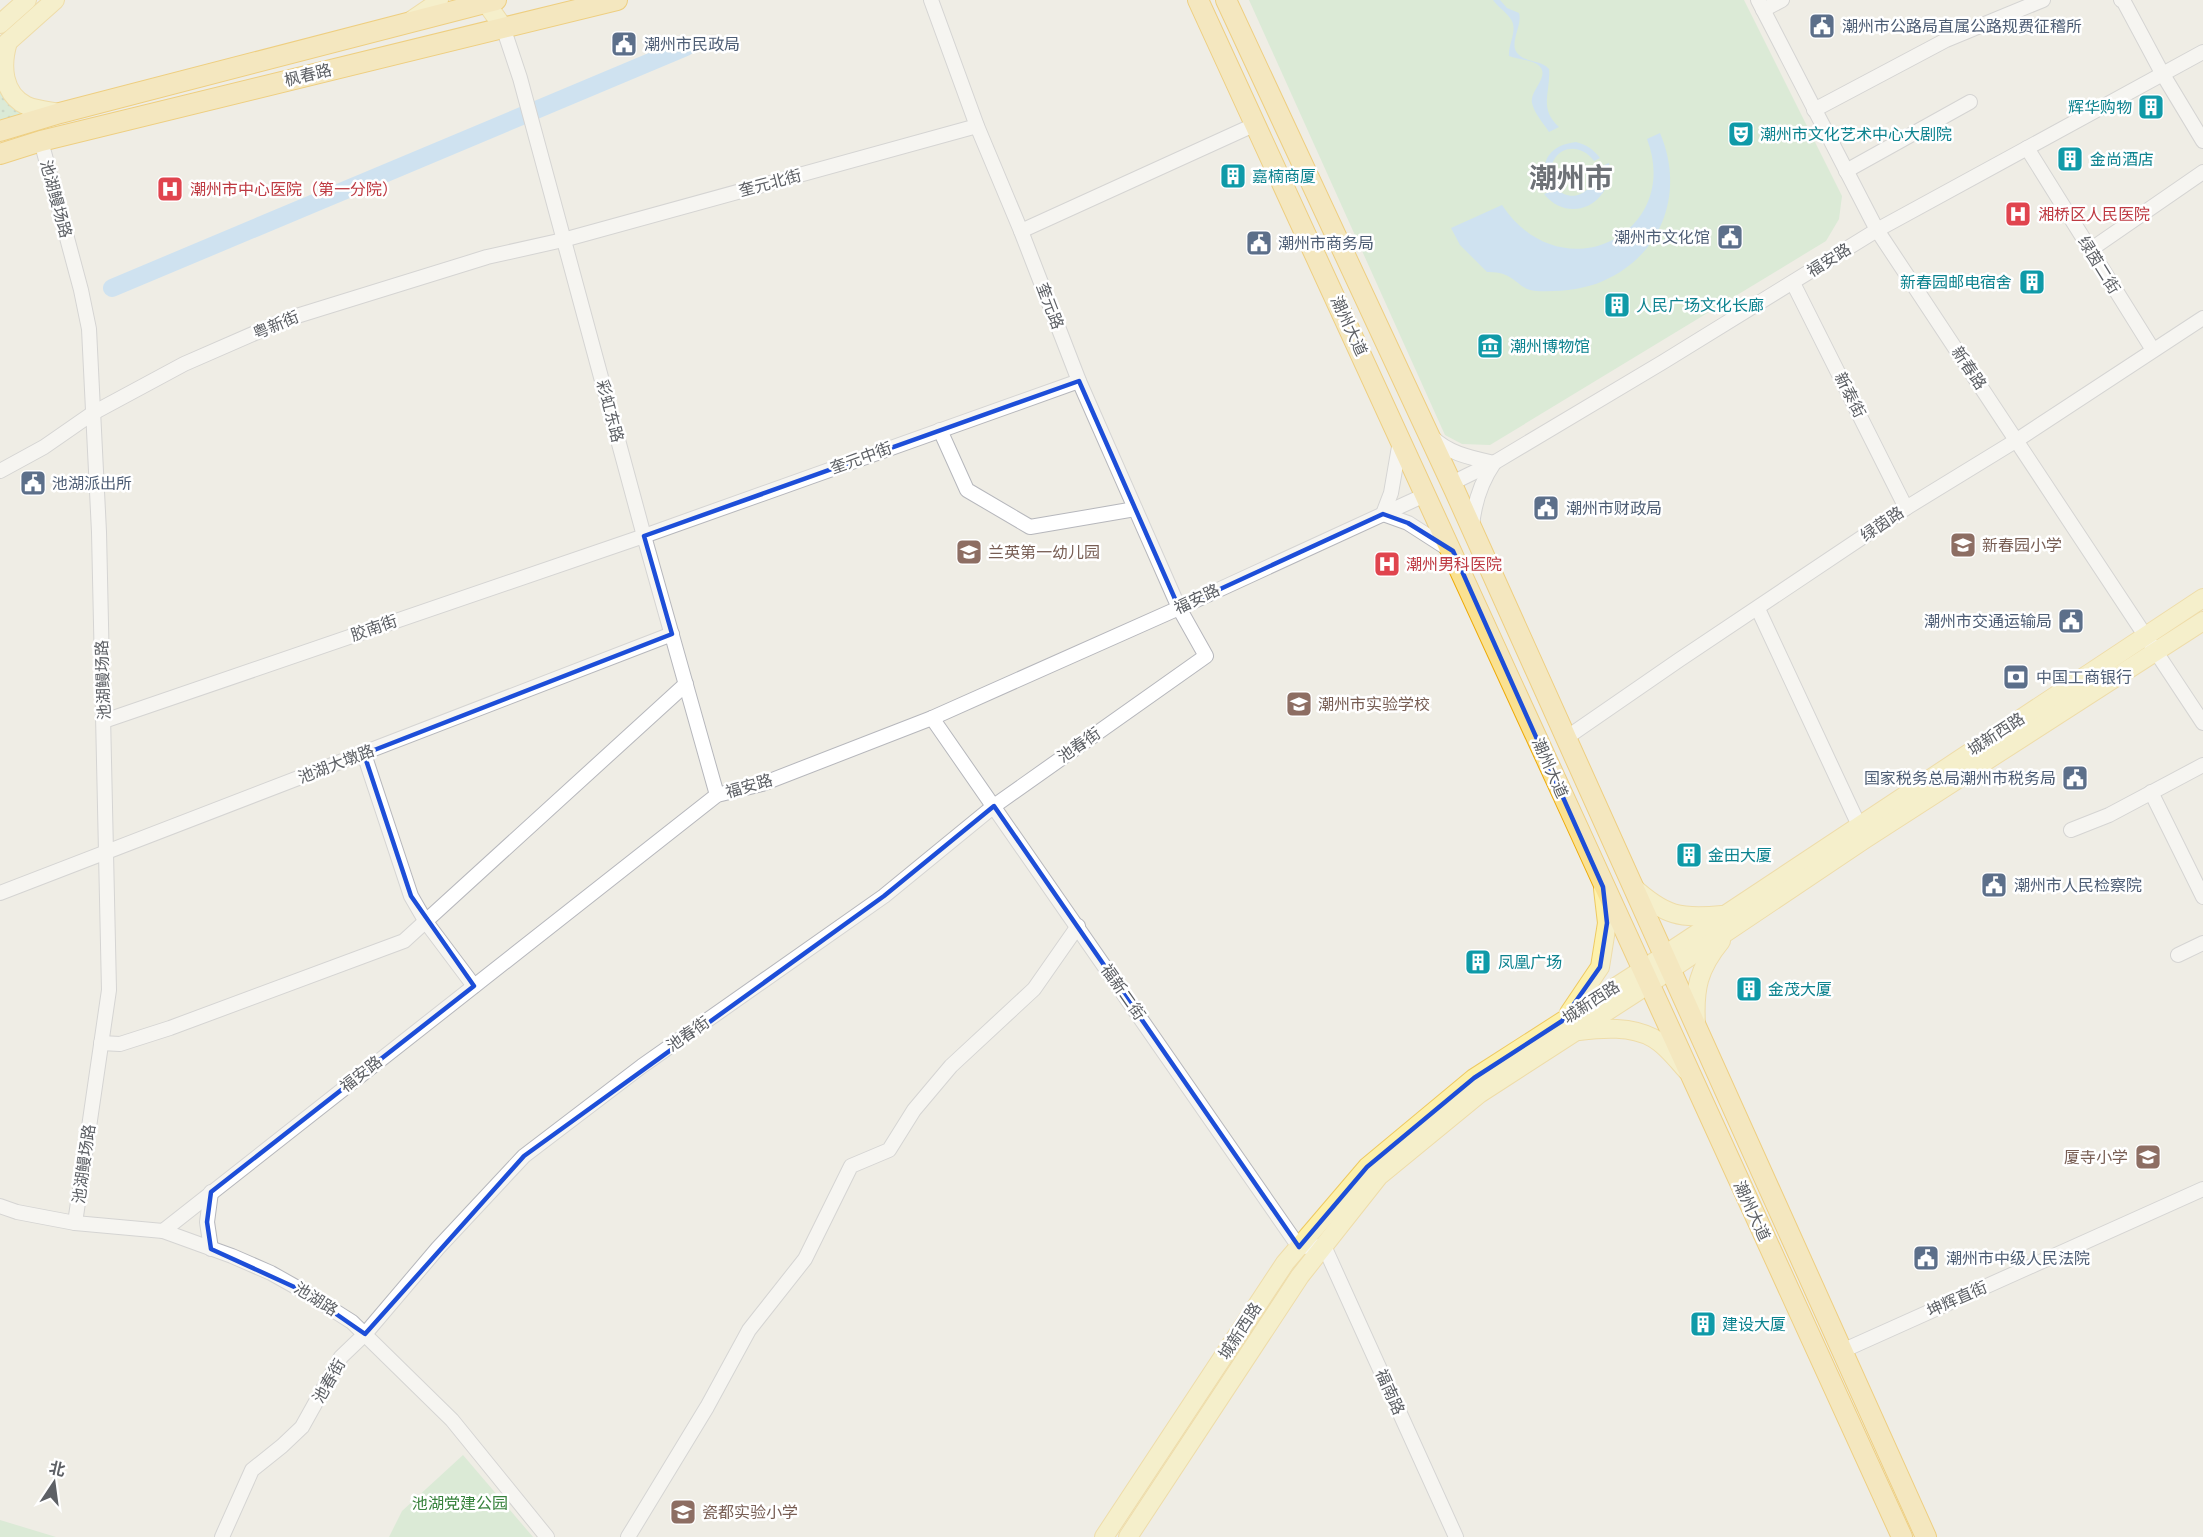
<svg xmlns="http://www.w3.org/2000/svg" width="2203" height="1537" font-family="Montserrat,'Noto Sans SC',sans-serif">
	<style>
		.grass { fill: url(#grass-dots) }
		.park { fill: #c3e6c3 }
		.water { fill: #a8d6fd }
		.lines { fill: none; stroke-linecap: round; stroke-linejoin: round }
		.river { stroke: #a8d6fd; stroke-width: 18 }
		.minor-casing { stroke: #b6b7bc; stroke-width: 16 }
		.major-casing { stroke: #eec960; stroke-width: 20 }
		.highway-casing { stroke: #eeaa07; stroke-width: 22 }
		.minor { stroke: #fff; stroke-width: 14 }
		.major { stroke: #fdf1ac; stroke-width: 18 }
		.highway { stroke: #fae191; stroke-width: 20 }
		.marked { fill: none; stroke: #1d4ed8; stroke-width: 4.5; stroke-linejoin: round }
		.labels { text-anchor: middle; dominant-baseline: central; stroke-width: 5; stroke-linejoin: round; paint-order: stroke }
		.service-label { font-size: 16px; fill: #4e5e75; stroke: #fff; text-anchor: start }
		.street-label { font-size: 16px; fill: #5d6065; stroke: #fff }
		.culture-label { font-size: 16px; fill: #0d838f; stroke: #fff; text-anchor: start }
		.health-label { font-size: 16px; fill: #be3a42; stroke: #fff; text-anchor: start }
		.education-label { font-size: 16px; fill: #785e54; stroke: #fff; text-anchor: start }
		.park-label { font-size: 16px; fill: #37823c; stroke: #fff }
		.town-label { font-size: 28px; font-weight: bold; fill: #6e7277; stroke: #fff }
	</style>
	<defs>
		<pattern id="grass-dots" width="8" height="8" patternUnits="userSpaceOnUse" patternTransform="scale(1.5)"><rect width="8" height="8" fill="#c3e6c3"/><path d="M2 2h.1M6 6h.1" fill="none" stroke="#a2bea2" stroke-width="1.8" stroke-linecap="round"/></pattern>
	</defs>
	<rect width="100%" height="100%" fill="#efede5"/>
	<path class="grass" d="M0 92 13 107 25 114 0 120Z"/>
	<g class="park">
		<path d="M1249 0H1744L1842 196 1839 219 1826 241 1490 445 1462 444 1445 435Z"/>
		<path d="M463 1455 533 1537H389L402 1511Z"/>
		<path d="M0 1520 56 1537H0Z"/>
	</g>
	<g class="water">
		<path d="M1493 0H1500L1507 8 1519 13C1523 26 1507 45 1519 55 1528 63 1541 60 1549 69 1551 92 1538 108 1559 127L1549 132C1544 124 1534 113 1532 103 1529 90 1553 75 1537 64 1530 60 1517 59 1509 56 1508 43 1519 29 1510 18 1505 11 1498 7 1493 0Z"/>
		<path d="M1660 133C1685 191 1663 255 1603 281 1583 290 1558 292 1536 291 1517 290 1516 271 1487 272L1460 245 1451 228 1502 205C1562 295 1683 233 1647 139Z"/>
		<path d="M1576 142C1587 145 1593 149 1600 158L1594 161C1576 137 1545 151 1552 181L1546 183C1540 159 1551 145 1576 142Z"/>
		<path d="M1609 163C1615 203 1570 226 1544 194L1556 188C1573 206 1596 190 1597 168Z"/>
	</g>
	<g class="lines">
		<path class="river" d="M112 288 686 47"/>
		<defs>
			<g id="minor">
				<path d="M1758 0 1877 230 2203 723"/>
				<path d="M2121 0 2124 2 2162 73 2203 141"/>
				<path d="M1763 10 1782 0"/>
				<path d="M503 27 520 78 644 536 717 795"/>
				<path d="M1814 110 1946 40 2043 0"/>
				<path d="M41 141 81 290 89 329 99 532 109 990 75 1223"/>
				<path d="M2027 148 2153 350"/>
				<path d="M1846 171 1970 102"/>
				<path d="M1021 231 1256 124"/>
				<path d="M2090 250 2203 172"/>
				<path d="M1793 283 1906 508"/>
				<path d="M940 430 967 490 1030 527 1135 509"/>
				<path d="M1432 437C1449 454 1472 458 1494 463 1481 482 1474 503 1472 527"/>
				<path d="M1400 441 1391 493 1383 514 1408 523 1450 550"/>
				<path d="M0 471 44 447 93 413 184 364 287 319 487 257 563 240 977 126"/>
				<path d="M1452 483 1497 461 1663 362 1877 230 2203 52"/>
				<path d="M1758 609 1863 834"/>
				<path d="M932 718 1299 1247 1324 1246 1456 1537"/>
				<path d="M104 721 644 536 1079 381"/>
				<path d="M1566 738 1679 660 1906 508 2017 440 2203 318"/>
				<path d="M364 754 411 896 426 922 474 986"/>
				<path d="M2151 792 2203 897"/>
				<path d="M2071 830 2109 815 2203 765"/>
				<path d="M0 893 672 634"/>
				<path d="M2178 955 2203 943"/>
				<path d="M101 1043 120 1044 170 1028 404 941 686 684"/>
				<path d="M211 1192 207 1222 211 1249"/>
				<path d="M0 1206 17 1212 75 1223 163 1231 232 1256 271 1273 303 1291 352 1322 452 1420 547 1537"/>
				<path d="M163 1231 717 795 762 784 932 718 1179 608 1427 494"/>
				<path d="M1842 1351 2203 1189"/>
				<path d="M222 1537 252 1470 282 1446 302 1427 341 1357 365 1334 438 1248 524 1156 642 1066 884 896 994 806 1206 656 1179 608 1079 381 1021 231 977 126 931 0"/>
				<path d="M628 1537 707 1407 749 1330 805 1259 851 1166 889 1150 914 1110 951 1066 1034 989 1078 926"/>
			</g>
			<g id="major">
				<path d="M484 0 503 27"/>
				<path d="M412 20 437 3 439 0"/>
				<path d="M0 24 27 0"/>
				<path d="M8 42C1 65 2 94 27 106 36 110 50 111 60 113"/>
				<path d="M0 49 55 0"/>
				<path d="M1633 887C1665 916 1680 919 1722 915"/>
				<path d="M1569 1013 1600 967 1607 923 1603 889"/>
				<path d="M1696 1024C1694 989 1698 969 1721 941"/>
				<path d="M1579 1031C1603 1028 1631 1026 1653 1038 1666 1045 1677 1060 1687 1071"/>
				<path d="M1104 1537 1285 1263 1367 1167 1474 1078 1642 970 2203 598"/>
				<path d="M1128 1537 1300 1276 1379 1176 1479 1094 1649 984 1865 839 2203 621"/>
			</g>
			<g id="highway">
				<path d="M1198 0C1435 511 1667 1025 1902 1537"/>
				<path d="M1226 0 1454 489 1926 1537"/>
				<path d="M0 131 60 113 496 0"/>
				<path d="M0 154 41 141 617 0"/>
			</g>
		</defs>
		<use href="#minor" class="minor-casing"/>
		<use href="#major" class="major-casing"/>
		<use href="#highway" class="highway-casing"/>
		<use href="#minor" class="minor"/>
		<use href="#major" class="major"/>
		<use href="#highway" class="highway"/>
	</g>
	<path d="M0 0H2203V1537H0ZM1079 381 1179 608 1383 514 1408 523 1453 551 1603 887 1607 923 1600 967 1562 1021 1474 1078 1367 1167 1299 1247 994 806 884 896 524 1156 365 1334 303 1291 211 1249 207 1222 211 1192 474 986 411 896 364 754 672 634 644 536Z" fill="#efede5" fill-opacity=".55" fill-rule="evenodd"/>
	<path class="marked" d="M1079 381 1179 608 1383 514 1408 523 1453 551 1603 887 1607 923 1600 967 1562 1021 1474 1078 1367 1167 1299 1247 994 806 884 896 524 1156 365 1334 303 1291 211 1249 207 1222 211 1192 474 986 411 896 364 754 672 634 644 536Z"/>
	<defs>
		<symbol id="civic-square" viewBox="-11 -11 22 22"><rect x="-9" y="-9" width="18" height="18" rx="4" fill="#5c6f8a" stroke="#fff"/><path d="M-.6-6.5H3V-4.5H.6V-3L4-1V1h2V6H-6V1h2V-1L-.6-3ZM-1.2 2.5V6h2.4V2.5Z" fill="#fff"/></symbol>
		<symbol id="building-square" viewBox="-11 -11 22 22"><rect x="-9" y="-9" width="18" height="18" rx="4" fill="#0f9aa8" stroke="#fff"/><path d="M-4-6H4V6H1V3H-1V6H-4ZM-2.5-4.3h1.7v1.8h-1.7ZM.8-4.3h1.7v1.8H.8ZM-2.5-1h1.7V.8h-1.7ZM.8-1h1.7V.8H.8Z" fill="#fff"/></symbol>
		<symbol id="theatre-square" viewBox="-11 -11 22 22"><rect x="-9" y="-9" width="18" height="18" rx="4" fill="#0f9aa8" stroke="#fff"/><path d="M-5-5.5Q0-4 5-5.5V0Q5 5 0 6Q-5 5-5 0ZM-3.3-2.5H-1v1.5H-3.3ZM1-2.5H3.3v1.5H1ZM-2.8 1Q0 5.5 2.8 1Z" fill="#fff"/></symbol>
		<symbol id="hospital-square" viewBox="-11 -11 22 22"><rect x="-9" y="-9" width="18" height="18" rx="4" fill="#e0444e" stroke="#fff"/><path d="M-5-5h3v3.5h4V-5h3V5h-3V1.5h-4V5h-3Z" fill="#fff"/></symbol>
		<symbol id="museum-square" viewBox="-11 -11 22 22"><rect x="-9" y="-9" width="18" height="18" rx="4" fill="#0f9aa8" stroke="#fff"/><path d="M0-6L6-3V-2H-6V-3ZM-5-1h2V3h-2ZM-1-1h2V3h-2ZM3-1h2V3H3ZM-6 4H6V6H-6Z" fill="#fff"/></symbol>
		<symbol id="school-square" viewBox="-11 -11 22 22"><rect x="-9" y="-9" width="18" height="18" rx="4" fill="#8d6e63" stroke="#fff"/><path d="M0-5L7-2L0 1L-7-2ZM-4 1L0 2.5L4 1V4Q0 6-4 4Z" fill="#fff"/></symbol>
		<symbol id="bank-square" viewBox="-11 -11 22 22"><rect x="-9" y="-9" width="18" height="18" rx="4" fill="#5c6f8a" stroke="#fff"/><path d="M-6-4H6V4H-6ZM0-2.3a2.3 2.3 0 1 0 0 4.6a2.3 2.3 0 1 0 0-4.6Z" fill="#fff"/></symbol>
	</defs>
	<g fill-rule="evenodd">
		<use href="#civic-square" x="1807" y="11" width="30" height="30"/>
		<use href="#civic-square" x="609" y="29" width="30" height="30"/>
		<use href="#building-square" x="2136" y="92" width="30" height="30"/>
		<use href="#theatre-square" x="1726" y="119" width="30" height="30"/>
		<use href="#building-square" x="2055" y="144" width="30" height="30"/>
		<use href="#building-square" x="1218" y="161" width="30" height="30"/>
		<use href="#hospital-square" x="155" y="174" width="30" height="30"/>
		<use href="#hospital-square" x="2003" y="199" width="30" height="30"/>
		<use href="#civic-square" x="1715" y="222" width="30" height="30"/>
		<use href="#civic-square" x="1244" y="228" width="30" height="30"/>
		<use href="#building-square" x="2017" y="267" width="30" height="30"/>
		<use href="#building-square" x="1602" y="290" width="30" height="30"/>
		<use href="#museum-square" x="1475" y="331" width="30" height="30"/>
		<use href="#civic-square" x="18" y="468" width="30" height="30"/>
		<use href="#civic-square" x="1531" y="493" width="30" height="30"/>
		<use href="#school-square" x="1948" y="530" width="30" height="30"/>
		<use href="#school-square" x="954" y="537" width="30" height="30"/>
		<use href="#hospital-square" x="1372" y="549" width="30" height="30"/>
		<use href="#civic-square" x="2056" y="606" width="30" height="30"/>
		<use href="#bank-square" x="2001" y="662" width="30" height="30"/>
		<use href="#school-square" x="1284" y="689" width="30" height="30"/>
		<use href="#civic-square" x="2060" y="763" width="30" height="30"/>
		<use href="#building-square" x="1674" y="840" width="30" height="30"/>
		<use href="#civic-square" x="1979" y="870" width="30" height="30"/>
		<use href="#building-square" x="1463" y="947" width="30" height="30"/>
		<use href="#building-square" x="1734" y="974" width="30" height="30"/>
		<use href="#school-square" x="2133" y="1142" width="30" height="30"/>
		<use href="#civic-square" x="1911" y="1243" width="30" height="30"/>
		<use href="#building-square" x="1688" y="1309" width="30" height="30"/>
		<use href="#school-square" x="668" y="1497" width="30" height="30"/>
	</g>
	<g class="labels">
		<g class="service-label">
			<text x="1842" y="26">潮州市公路局直属公路规费征稽所</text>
			<text x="644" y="44">潮州市民政局</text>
			<text x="1710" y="237" text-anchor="end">潮州市文化馆</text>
			<text x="1278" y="243">潮州市商务局</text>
			<text x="52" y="483">池湖派出所</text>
			<text x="1566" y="508">潮州市财政局</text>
			<text x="2052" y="621" text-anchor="end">潮州市交通运输局</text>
			<text x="2036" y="677">中国工商银行</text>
			<text x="2056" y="778" text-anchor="end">国家税务总局潮州市税务局</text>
			<text x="2014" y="885">潮州市人民检察院</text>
			<text x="1946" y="1258">潮州市中级人民法院</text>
		</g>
		<g class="street-label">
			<text transform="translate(308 75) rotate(-14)">枫春路</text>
			<text transform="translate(770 183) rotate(-15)">奎元北街</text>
			<text transform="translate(56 199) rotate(75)">池湖鳗场路</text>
			<text transform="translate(1829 260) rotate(-32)">福安路</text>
			<text transform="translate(2099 265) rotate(58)">绿茵二街</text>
			<text transform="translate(1050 306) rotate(69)">奎元路</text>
			<text transform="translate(276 325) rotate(-23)">粤新街</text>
			<text transform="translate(1349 326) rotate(65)">潮州大道</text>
			<text transform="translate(1969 368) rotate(56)">新春路</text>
			<text transform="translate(1850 395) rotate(63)">新泰街</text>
			<text transform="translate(610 411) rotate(75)">彩虹东路</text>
			<text transform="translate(861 458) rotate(-20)">奎元中街</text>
			<text transform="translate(1882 524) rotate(-34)">绿茵路</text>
			<text transform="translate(1197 599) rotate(-25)">福安路</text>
			<text transform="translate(374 628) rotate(-19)">胶南街</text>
			<text transform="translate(103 680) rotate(-92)">池湖鳗场路</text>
			<text transform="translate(1996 734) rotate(-33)">城新西路</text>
			<text transform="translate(1079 745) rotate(-35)">池春街</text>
			<text transform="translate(336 764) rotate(-21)">池湖大墩路</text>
			<text transform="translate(1550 768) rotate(66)">潮州大道</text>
			<text transform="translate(749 786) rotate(-16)">福安路</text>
			<text transform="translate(1123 992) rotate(55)">福新二街</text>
			<text transform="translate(1591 1002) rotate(-33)">城新西路</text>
			<text transform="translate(688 1034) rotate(-35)">池春街</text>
			<text transform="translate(361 1074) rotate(-38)">福安路</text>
			<text transform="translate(84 1164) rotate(-82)">池湖鳗场路</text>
			<text transform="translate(1752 1211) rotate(65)">潮州大道</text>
			<text transform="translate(316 1299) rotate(32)">池湖路</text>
			<text transform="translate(1957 1299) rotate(-24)">坤辉直街</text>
			<text transform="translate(1240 1331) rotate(-57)">城新西路</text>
			<text transform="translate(329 1381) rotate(-60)">池春街</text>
			<text transform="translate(1390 1392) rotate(66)">福南路</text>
		</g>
		<g class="culture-label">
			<text x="2132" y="107" text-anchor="end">辉华购物</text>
			<text x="1760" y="134">潮州市文化艺术中心大剧院</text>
			<text x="2090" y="159">金尚酒店</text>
			<text x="1252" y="176">嘉楠商厦</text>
			<text x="2012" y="282" text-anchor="end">新春园邮电宿舍</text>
			<text x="1636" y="305">人民广场文化长廊</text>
			<text x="1510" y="346">潮州博物馆</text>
			<text x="1708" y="855">金田大厦</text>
			<text x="1498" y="962">凤凰广场</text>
			<text x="1768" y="989">金茂大厦</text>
			<text x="1722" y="1324">建设大厦</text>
		</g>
		<g class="health-label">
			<text x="190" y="189">潮州市中心医院（第一分院）</text>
			<text x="2038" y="214">湘桥区人民医院</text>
			<text x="1406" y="564">潮州男科医院</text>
		</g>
		<g class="education-label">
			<text x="1982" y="545">新春园小学</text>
			<text x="988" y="552">兰英第一幼儿园</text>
			<text x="1318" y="704">潮州市实验学校</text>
			<text x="2128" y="1157" text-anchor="end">厦寺小学</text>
			<text x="702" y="1512">瓷都实验小学</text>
		</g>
		<g class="park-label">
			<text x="460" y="1503">池湖党建公园</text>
		</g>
		<g class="town-label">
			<text x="1571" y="178">潮州市</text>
		</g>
	</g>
	<g transform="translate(54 1483) rotate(13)" stroke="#ffffff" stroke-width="4.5" paint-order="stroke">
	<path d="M0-4.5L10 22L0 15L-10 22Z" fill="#5d6065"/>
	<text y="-9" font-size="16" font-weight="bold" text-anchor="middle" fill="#5d6065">北</text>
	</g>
</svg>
